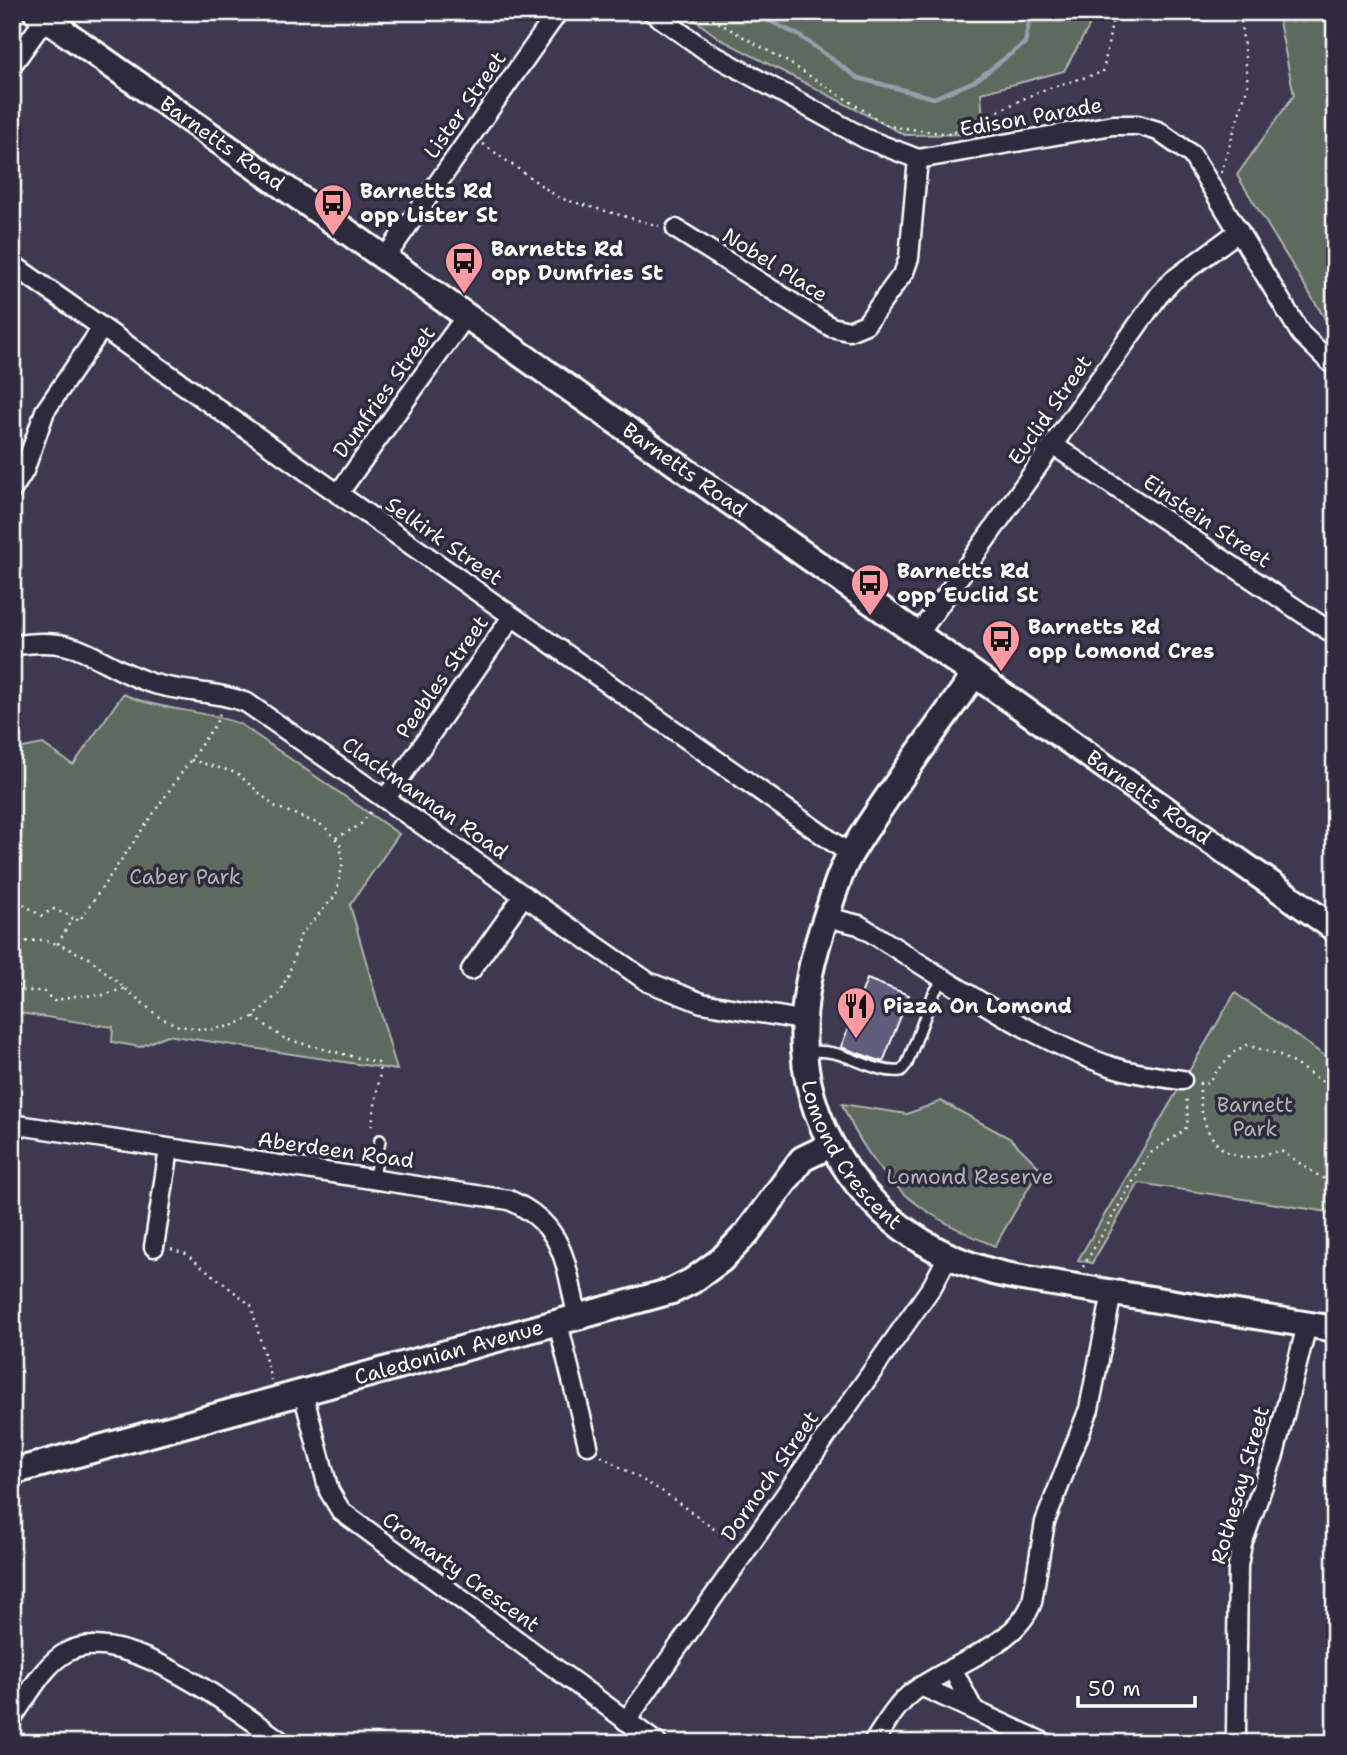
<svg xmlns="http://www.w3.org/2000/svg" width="1347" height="1755" font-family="'Shantell Sans',sans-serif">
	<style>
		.green { fill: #5e6a5f; stroke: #aeb4af; stroke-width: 2 }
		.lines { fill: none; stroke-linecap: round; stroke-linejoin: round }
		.stream { stroke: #91a0aa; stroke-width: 4.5 }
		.building { fill: #605d7b; stroke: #fff; stroke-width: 2 }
		.lane-casing { stroke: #fff; stroke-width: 14 }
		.street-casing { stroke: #fff; stroke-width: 23 }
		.secondary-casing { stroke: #fff; stroke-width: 30 }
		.path { stroke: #fff; stroke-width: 2.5; stroke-dasharray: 2 5; stroke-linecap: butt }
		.lane { stroke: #2f2a3d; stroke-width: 9 }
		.street { stroke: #2f2a3d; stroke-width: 18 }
		.secondary { stroke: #2f2a3d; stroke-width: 24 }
		.labels { text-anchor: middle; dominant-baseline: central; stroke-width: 7; stroke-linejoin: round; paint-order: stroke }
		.street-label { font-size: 21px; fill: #fff; stroke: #2f2a3d }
		.poi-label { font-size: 21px; font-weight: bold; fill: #fff; stroke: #2f2a3d; text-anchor: start }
		.park-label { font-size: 21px; fill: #aeb4af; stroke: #2f2a3d }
	</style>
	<rect width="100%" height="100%" fill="#3e3950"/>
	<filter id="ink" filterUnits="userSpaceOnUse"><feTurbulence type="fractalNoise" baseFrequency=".0143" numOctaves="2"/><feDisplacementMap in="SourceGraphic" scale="14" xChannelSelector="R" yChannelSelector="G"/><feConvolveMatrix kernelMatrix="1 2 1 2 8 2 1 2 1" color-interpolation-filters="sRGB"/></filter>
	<g filter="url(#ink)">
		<g class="green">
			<path d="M684 12H1086L1095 16 1064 71 981 93 984 134 905 135 720 39Z"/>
			<path d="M1277 12H1335V335L1237 175 1294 95Z"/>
			<path d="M123 694C161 711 201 709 240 724L399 834 350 905 397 1070 167 1035 140 1047 112 1042 113 1027 12 1012V750L43 744 73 765Z"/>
			<path d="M1235 993 1335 1063V1213L1139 1183 1092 1263 1078 1260Z"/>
			<path d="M941 1101 1011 1139 1040 1168 995 1246C918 1215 875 1180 842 1104L907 1114Z"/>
		</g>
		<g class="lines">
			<path class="stream" d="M752 12 800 36 858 78 934 98 975 81 1025 43 1031 12"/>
		</g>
		<path class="building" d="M867 979 909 995 883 1062 841 1047Z"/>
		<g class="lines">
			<defs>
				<g id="lane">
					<path d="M807 1052C844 1046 869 1074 901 1071L907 1064 933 995 944 977"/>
					<path d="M374 1178 380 1140"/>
				</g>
				<g id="street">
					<path d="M652 12 708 52 866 139 918 159 1113 125H1138L1158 131 1192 155 1301 334 1335 367"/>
					<path d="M12 65 45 19"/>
					<path d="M676 229 831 327 849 331 866 324 904 272 909 258 918 159"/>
					<path d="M385 258 558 12"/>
					<path d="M12 264 850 854"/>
					<path d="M1053 445 1335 635"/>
					<path d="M12 490 24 471 45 411 102 328"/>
					<path d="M338 494 466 316"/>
					<path d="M918 635 1159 295 1173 280 1239 231"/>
					<path d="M12 646C82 634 90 661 148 682 180 693 215 690 247 703L648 982 702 1003 801 1020"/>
					<path d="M386 798 512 617"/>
					<path d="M826 917 859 925C937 973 1026 1038 1113 1067 1135 1074 1159 1077 1182 1080"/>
					<path d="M471 970 524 895"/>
					<path d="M12 1124 509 1200C566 1225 565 1264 578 1319"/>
					<path d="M154 1247 169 1149"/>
					<path d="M558 1323 588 1445"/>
					<path d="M303 1393 329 1491 341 1511 657 1743"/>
					<path d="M952 1668 973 1709"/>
					<path d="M921 1686 1045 1743"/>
					<path d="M12 1718C28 1696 43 1665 67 1652 123 1622 239 1711 283 1743"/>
					<path d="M626 1721 933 1285 948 1256"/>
					<path d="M873 1743C885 1725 896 1705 913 1692 948 1665 1017 1646 1032 1602L1045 1522 1089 1409 1112 1293"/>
					<path d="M1233 1743 1236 1733 1238 1566 1242 1544 1274 1455 1307 1325"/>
				</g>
				<g id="secondary">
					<path id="s1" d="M36 12 1335 929"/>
					<path id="s2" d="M974 675C933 734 888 792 851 853 839 873 833 896 826 917 794 1009 791 1091 850 1174 889 1229 949 1265 1016 1277L1335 1329"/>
					<path id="s3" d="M12 1472 672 1291 692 1281 721 1260 747 1233 802 1159 831 1145"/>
				</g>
			</defs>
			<use href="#lane" class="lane-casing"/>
			<use href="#street" class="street-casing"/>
			<use href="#secondary" class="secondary-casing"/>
			<g class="path">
				<path d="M700 12 791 64 888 126 950 134 1040 91 1103 72 1114 12"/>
				<path d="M483 144 559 198 659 226"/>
				<path d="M1221 173 1248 85 1241 21 1234 12"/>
				<path d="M191 760 237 773 274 806 324 826 340 844 343 862 336 895 301 934 288 976 278 994 253 1017 231 1026 208 1030 179 1026 159 1017 89 958 58 944 73 917 79 921 216 723 220 713"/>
				<path d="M336 838 360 825 371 811"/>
				<path d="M12 896 41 916 53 909 73 917"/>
				<path d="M12 943 41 940 58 944"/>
				<path d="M12 981 24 991H43L54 1001 75 996 103 995 126 988"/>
				<path d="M254 1017 285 1039 378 1063 380 1073 371 1130"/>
				<path d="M1199 1083 1206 1084 1235 1051 1247 1045 1280 1055 1335 1089"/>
				<path d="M1200 1083C1198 1116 1210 1158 1250 1157 1262 1157 1271 1150 1283 1152L1319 1176 1335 1183"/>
				<path d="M171 1249 186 1254 251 1305 271 1380"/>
				<path d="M1083 1267 1149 1154 1185 1130 1188 1119 1186 1095"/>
				<path d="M601 1456 665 1493 725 1537"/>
			</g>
			<use href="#lane" class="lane"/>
			<use href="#street" class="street"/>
			<use href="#secondary" class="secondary"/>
		</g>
	</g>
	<defs>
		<symbol id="bus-pin" viewBox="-11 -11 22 30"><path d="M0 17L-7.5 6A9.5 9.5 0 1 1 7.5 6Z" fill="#ff9aa2" stroke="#2f2a3d"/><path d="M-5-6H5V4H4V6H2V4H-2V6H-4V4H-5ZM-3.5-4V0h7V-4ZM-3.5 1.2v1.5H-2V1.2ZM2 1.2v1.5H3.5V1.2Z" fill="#111"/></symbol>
		<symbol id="restaurant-pin" viewBox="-11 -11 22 30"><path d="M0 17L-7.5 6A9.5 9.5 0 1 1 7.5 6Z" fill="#ff9aa2" stroke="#2f2a3d"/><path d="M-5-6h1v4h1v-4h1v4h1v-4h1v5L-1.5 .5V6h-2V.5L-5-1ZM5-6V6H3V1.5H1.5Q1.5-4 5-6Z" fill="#111"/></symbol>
	</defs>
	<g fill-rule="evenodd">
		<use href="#bus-pin" x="311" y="181" width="44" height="60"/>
		<use href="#bus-pin" x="442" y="239" width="44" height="60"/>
		<use href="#bus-pin" x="848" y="561" width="44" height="60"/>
		<use href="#bus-pin" x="979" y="617" width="44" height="60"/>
		<use href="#restaurant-pin" x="834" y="984" width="44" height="60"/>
	</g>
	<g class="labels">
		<g class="street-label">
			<text transform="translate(465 105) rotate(-55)">Lister Street</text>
			<text transform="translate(1031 117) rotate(-10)">Edison Parade</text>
			<text stroke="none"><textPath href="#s1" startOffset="228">Barnetts Road</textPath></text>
			<text transform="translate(775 265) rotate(32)">Nobel Place</text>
			<text transform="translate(384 392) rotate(-54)">Dumfries Street</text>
			<text transform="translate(1050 410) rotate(-55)">Euclid Street</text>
			<text stroke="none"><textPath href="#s1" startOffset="794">Barnetts Road</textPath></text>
			<text transform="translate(1207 521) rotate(34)">Einstein Street</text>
			<text transform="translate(444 541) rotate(35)">Selkirk Street</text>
			<text transform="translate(442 677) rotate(-55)">Peebles Street</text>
			<text transform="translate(425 798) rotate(35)">Clackmannan Road</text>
			<text stroke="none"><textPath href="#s1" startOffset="1362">Barnetts Road</textPath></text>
			<text transform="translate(336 1150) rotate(8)">Aberdeen Road</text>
			<text stroke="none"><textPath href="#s2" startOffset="539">Lomond Crescent</textPath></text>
			<text stroke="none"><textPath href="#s3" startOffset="453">Caledonian Avenue</textPath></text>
			<text transform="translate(770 1476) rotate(-55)">Dornoch Street</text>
			<text transform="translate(1240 1485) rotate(-74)">Rothesay Street</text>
			<text transform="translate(461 1572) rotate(36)">Cromarty Crescent</text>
		</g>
		<g class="poi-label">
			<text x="360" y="191">Barnetts Rd<tspan x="360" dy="24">opp Lister St</tspan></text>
			<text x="491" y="249">Barnetts Rd<tspan x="491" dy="24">opp Dumfries St</tspan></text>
			<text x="897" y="571">Barnetts Rd<tspan x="897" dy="24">opp Euclid St</tspan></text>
			<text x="1028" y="627">Barnetts Rd<tspan x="1028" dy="24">opp Lomond Cres</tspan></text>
			<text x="883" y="1006">Pizza On Lomond</text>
		</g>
		<g class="park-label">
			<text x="185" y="877">Caber Park</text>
			<text x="1255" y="1105">Barnett<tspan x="1255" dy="24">Park</tspan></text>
			<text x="970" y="1177">Lomond Reserve</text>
		</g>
	</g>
	<rect width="1347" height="1755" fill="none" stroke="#2f2a3d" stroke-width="42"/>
	<rect x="21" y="21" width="1305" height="1713" fill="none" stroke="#fff" stroke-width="2.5" filter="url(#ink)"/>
	<path d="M1078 1696v10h117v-10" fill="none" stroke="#ffffff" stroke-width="3.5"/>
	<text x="1088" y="1696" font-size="21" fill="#ffffff" stroke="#2f2a3d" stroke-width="5" paint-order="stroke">50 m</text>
</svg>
